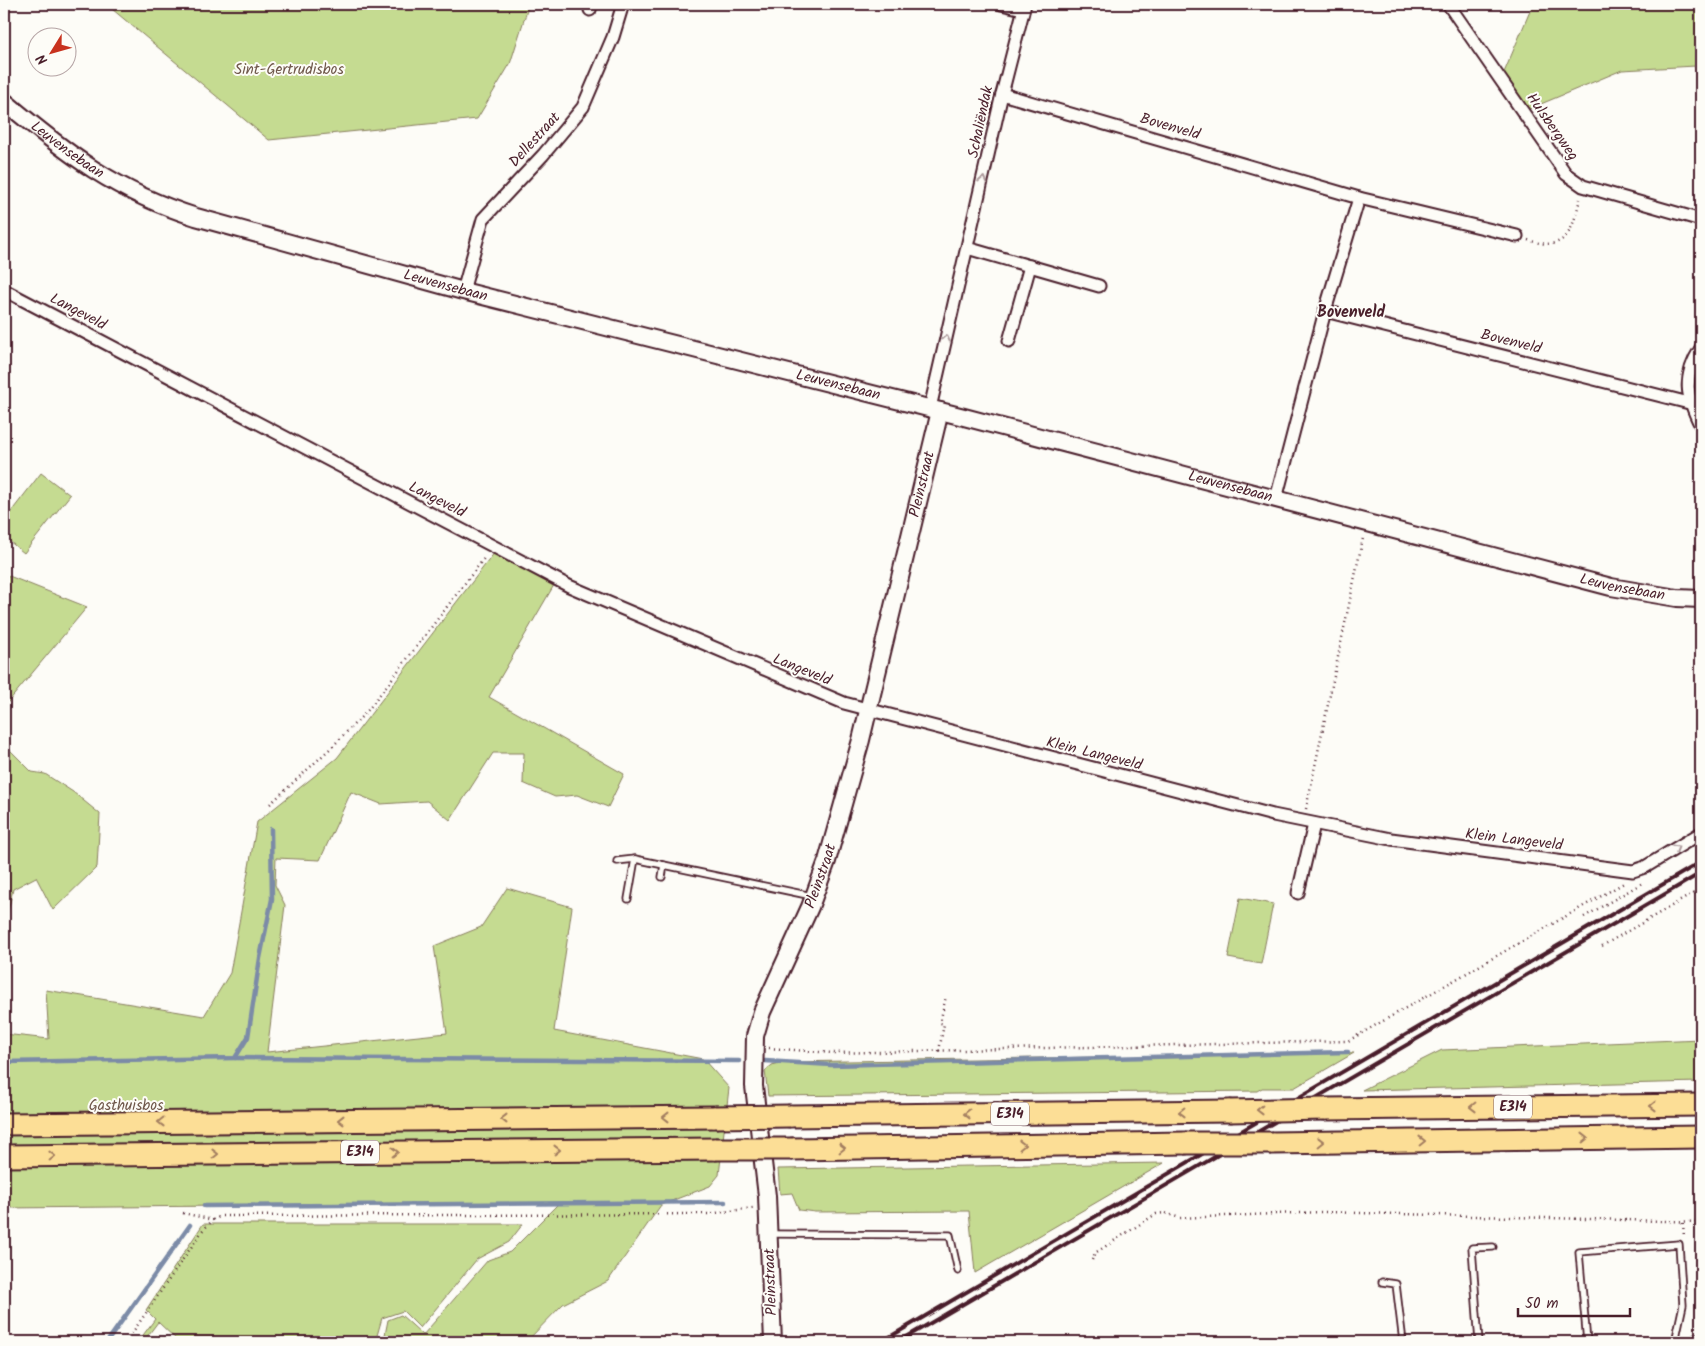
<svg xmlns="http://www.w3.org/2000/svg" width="1705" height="1346" font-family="Kalam,sans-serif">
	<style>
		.green { fill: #c5db91; stroke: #887d5e }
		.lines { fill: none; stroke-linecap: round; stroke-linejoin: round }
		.stream { stroke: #7b8ba7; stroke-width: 4.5 }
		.lane-casing { stroke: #4a1f2b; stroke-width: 9 }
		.street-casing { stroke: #4a1f2b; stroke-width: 15 }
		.secondary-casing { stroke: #4a1f2b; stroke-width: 20 }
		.highway-casing { stroke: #4a1f2b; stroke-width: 25 }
		.path { stroke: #4a1f2b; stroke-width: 2.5; stroke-dasharray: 1 4; stroke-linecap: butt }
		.lane { stroke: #fdfcf7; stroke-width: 5.5 }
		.street { stroke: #fdfcf7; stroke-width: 11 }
		.secondary { stroke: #fdfcf7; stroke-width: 16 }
		.highway { stroke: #fcde96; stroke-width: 21 }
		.rail { stroke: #4a1f2b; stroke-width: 4 }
		.highway-bridge-casing { stroke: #4a1f2b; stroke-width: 25; stroke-linecap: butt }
		.highway-bridge { stroke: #fcde96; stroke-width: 21 }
		.oneway { stroke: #ac999b }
		.oneway2 { stroke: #a37e60 }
		.labels { text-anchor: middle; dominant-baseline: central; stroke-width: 4; stroke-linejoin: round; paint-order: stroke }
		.shield { fill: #fdfcf7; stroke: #806168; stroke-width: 1 }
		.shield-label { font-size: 14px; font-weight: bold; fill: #4a1f2b }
		.park-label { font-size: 15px; fill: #6f574a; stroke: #fdfcf7 }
		.street-label { font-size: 15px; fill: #4a1f2b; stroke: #fdfcf7 }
		.neighbourhood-label { font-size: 16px; font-weight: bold; fill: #4a1f2b; stroke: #fdfcf7 }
	</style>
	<rect width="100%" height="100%" fill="#fdfcf7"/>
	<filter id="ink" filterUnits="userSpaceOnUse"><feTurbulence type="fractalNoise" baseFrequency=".02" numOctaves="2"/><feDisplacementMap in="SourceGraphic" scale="10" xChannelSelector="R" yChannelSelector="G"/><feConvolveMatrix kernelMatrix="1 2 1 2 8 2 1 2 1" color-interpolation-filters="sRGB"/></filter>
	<g filter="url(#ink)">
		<g class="green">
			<path d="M106 4H529L510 64 477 119 269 140Z"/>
			<path d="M1533 4H1701V75L1696 66 1622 70 1529 109 1503 75Z"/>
			<path d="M41 473 70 495 24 553 4 537V521Z"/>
			<path d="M495 552 554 585 489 697 624 774 608 807 577 795 555 797 523 783 524 753H493L450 820 427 801 381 804 351 792 320 860 276 858 275 885 285 905 267 1052 447 1033 434 946 481 927 507 888 572 907 554 1031 703 1059 729 1088 719 1175 710 1186 661 1205 608 1281 563 1304 526 1342H391L385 1335 388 1320 401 1315 423 1335 488 1260 510 1252 559 1203 4 1208V1034L49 1039 46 990 204 1016 230 973 257 822 337 758Z"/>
			<path d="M4 574 87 607 4 707Z"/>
			<path d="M4 748 10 750 32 772 45 774 73 792 100 814 97 867 53 910 36 877 13 889 4 930Z"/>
			<path d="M1240 898 1273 904 1261 964 1228 958Z"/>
			<path d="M1701 1039V1082L1362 1090 1442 1050Z"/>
			<path d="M1354 1053 1294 1088H1262L1257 1091 768 1096 765 1071 772 1065 784 1062Z"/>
			<path d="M1164 1163 975 1273 969 1211 815 1212 799 1210 792 1193 780 1194 778 1169Z"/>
			<path d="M203 1224H523L509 1242 477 1259 420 1328 403 1311 382 1318 376 1339 379 1342H179L158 1322 143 1342H138L155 1319 146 1310Z"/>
		</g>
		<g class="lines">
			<g class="stream">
				<path d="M235 1058 739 1061"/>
				<path d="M765 1061 831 1065 1348 1052"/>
				<path d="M4 1062 235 1058 248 1037 260 958 272 899 271 829"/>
				<path d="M204 1206 725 1202"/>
				<path d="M107 1342 190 1225"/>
			</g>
			<defs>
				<g id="lane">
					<path d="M617 861 635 859 812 896"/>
					<path d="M662 877 664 865"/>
					<path d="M628 899 635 859"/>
					<path d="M770 1234 950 1235 958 1271"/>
					<path d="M1382 1282 1396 1284 1403 1342"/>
					<path d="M1479 1342 1472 1248 1493 1247"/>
					<path d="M1587 1342 1579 1252 1679 1244 1683 1305 1675 1342"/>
					<path d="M1687 1342 1701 1336"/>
				</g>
				<g id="street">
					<path d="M1001 4 1023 9"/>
					<path d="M1448 4 1566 174 1583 186 1701 220"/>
					<path d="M590 10 591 4"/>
					<path d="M1002 94 1359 198 1517 236"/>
					<path d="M967 248 1099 286"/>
					<path d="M4 290 569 586 844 703 1273 815 1391 839 1633 871 1645 867 1701 833"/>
					<path d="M463 291 483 219 543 155 583 107 613 37 623 4"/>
					<path d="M1325 311 1689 403"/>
					<path d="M1009 341 1030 266"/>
					<path d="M1701 348C1682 377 1686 397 1701 426"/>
					<path d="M930 408 1002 94 1025 4"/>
					<path d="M1276 499 1325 311 1359 198"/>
					<path d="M1298 893 1314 824"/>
				</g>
				<g id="secondary">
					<path id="s1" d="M4 101C67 154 116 192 196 217L463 291 964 417 1611 587 1677 598 1701 599"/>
					<path id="s2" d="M773 1342 767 1196 754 1086 755 1036 762 1012 810 907 827 861 861 740 940 411"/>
				</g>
				<g id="highway">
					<path d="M1325 1109 1701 1105"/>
					<path d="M790 1116 1230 1111"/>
					<path d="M4 1124 715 1117"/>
					<path d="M1272 1143 1701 1137"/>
					<path d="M793 1149 1185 1143"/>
					<path d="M4 1156 715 1149"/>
				</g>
			</defs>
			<use href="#lane" class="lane-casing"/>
			<use href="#street" class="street-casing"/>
			<use href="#secondary" class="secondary-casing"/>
			<use href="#highway" class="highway-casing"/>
			<g class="path">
				<path d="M1528 240C1567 253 1572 231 1580 199"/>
				<path d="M270 804 333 746 368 710 485 557"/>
				<path d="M1306 809 1363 538"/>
				<path d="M1584 917 1644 882"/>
				<path d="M1602 946 1701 889"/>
				<path d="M769 1048 832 1053 1348 1041 1624 883"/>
				<path d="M939 1051 944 1024 940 1023 946 996"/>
				<path d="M183 1213 213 1220"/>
				<path d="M1683 1223 1684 1237"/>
				<path d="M1092 1260 1095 1253 1156 1214 1165 1213 1180 1218 1322 1212 1701 1222"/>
				<path d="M126 1342 203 1230 213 1220 221 1216 708 1214 753 1208"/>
			</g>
			<use href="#lane" class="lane"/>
			<use href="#street" class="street"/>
			<use href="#secondary" class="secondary"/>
			<use href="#highway" class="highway"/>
			<g class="rail">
				<path d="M881 1342 1701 862"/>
				<path d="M898 1342 1701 873"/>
			</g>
			<defs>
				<g id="highway-bridge">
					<path d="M1230 1111 1325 1109"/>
					<path d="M715 1117 790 1116"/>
					<path d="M1185 1143H1272"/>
					<path d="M715 1149H793"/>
				</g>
			</defs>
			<use href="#highway-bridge" class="highway-bridge-casing"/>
			<use href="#highway-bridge" class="highway-bridge"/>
		</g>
		<defs><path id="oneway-chevron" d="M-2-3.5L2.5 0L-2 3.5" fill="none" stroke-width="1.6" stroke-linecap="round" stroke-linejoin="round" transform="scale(1.25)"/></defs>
		<g class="oneway">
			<use href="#oneway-chevron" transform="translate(983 180) rotate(-77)"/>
			<use href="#oneway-chevron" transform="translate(946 338) rotate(-77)"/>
			<use href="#oneway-chevron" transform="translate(1676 848) rotate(-31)"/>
		</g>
		<g class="oneway2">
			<use href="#oneway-chevron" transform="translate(1653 1106) rotate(179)"/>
			<use href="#oneway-chevron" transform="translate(1473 1107) rotate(179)"/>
			<use href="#oneway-chevron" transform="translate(1260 1110) rotate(179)"/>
			<use href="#oneway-chevron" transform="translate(1182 1112) rotate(179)"/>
			<use href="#oneway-chevron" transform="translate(967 1114) rotate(179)"/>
			<use href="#oneway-chevron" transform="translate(666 1117) rotate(180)"/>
			<use href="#oneway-chevron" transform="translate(504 1119) rotate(180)"/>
			<use href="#oneway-chevron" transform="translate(341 1120) rotate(180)"/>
			<use href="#oneway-chevron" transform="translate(161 1122) rotate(179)"/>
			<use href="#oneway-chevron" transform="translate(1585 1138) rotate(-1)"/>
			<use href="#oneway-chevron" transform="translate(1422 1141) rotate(-1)"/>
			<use href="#oneway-chevron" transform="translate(1321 1142) rotate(-1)"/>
			<use href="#oneway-chevron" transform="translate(1022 1145) rotate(-1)"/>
			<use href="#oneway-chevron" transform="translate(842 1148) rotate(-1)"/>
			<use href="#oneway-chevron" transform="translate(557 1150) rotate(-1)"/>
			<use href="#oneway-chevron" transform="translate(395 1152) rotate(-1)"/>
			<use href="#oneway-chevron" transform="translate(215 1154) rotate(-1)"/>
			<use href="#oneway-chevron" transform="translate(52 1156) rotate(-1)"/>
		</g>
	</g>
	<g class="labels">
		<g class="shield">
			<rect x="1494" y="1095.5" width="38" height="23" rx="4"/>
			<rect x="991" y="1102.5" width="38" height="23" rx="4"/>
			<rect x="341" y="1140.5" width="38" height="23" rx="4"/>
		</g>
		<g class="shield-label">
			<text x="1513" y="1107">E314</text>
			<text x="1010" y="1114">E314</text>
			<text x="360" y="1152">E314</text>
		</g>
		<g class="park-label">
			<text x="289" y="70">Sint-Gertrudisbos</text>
			<text x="126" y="1106">Gasthuisbos</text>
		</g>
		<g class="street-label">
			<text transform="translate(981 122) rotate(-78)">Schaliëndak</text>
			<text transform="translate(1170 127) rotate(16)">Bovenveld</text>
			<text transform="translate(1552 127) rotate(55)">Hulsbergweg</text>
			<text transform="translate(535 140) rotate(-48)">Dellestraat</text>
			<text stroke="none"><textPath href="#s1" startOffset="80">Leuvensebaan</textPath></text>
			<text stroke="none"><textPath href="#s1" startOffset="485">Leuvensebaan</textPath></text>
			<text transform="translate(78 312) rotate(28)">Langeveld</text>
			<text transform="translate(1511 342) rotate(14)">Bovenveld</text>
			<text stroke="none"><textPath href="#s1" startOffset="890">Leuvensebaan</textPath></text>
			<text stroke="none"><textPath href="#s2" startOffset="885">Pleinstraat</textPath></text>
			<text stroke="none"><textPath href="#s1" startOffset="1295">Leuvensebaan</textPath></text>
			<text transform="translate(437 500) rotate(27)">Langeveld</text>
			<text stroke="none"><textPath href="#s1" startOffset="1700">Leuvensebaan</textPath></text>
			<text transform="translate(802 670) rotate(22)">Langeveld</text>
			<text transform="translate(1094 754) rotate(14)">Klein Langeveld</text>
			<text transform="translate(1514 840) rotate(7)">Klein Langeveld</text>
			<text stroke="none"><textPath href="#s2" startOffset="480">Pleinstraat</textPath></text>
			<text transform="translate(771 1282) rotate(-92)">Pleinstraat</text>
		</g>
		<g class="neighbourhood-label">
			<text x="1351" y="312">Bovenveld</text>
		</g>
	</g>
	<rect width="1705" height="1346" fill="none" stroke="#fdfcf7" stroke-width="20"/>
	<rect x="10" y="10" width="1685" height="1326" fill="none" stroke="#4a1f2b" stroke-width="2" filter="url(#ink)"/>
	<g transform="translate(52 52) rotate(233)"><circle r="24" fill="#fdfcf7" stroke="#b5a4a5"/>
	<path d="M0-4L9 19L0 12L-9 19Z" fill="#c8321e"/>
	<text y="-8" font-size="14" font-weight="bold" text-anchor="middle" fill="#4a1f2b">N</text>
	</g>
	<path d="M1518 1308v8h112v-8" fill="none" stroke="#4a1f2b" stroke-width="2.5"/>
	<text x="1525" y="1308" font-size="15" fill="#4a1f2b" stroke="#fdfcf7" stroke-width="4" paint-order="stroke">50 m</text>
</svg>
